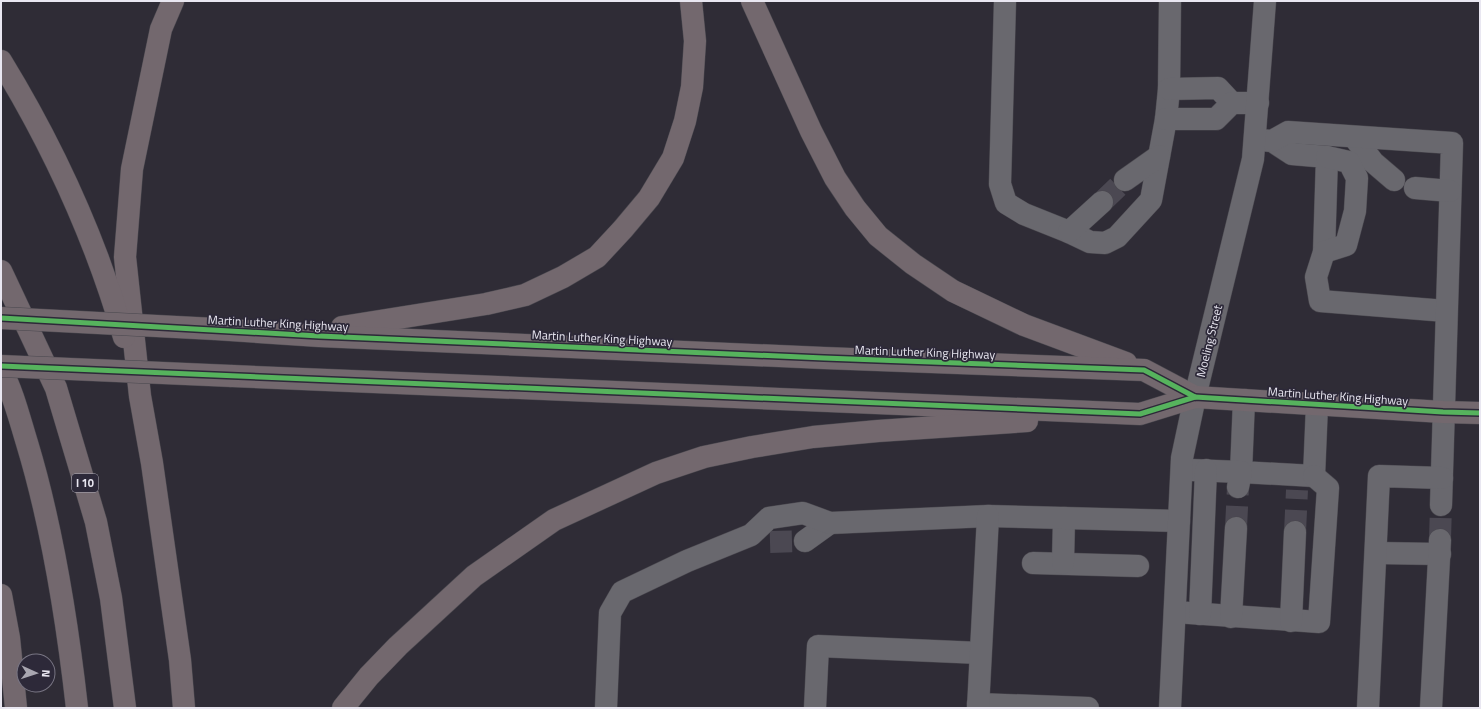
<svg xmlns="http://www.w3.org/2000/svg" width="1481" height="709" font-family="'Titillium Web',sans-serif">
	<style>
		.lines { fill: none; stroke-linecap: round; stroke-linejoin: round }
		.minor-tunnel { stroke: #4b4852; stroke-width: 22; stroke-dasharray: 22 11; stroke-linecap: butt }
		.minor-casing { stroke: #4a484f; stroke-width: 23 }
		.highway-casing { stroke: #4a484f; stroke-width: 23 }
		.minor { stroke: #69686e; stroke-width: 22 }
		.highway { stroke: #73686e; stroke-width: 22 }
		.highway-bridge-casing { stroke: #4a484f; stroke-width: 23; stroke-linecap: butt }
		.highway-bridge { stroke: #73686e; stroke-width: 22 }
		.cycleway-casing { stroke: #2d2939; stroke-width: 8 }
		.cycleway { stroke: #56b35d; stroke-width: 5 }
		.labels { text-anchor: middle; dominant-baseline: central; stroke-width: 3.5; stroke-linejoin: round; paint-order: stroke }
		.shield { fill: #2d2939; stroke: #b1aeba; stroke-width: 1 }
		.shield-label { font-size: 11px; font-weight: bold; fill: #e9e7f1 }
		.street-label { font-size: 12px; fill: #e9e7f1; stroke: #2d2939 }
	</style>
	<rect width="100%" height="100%" fill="#2f2c36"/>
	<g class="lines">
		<g class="minor-tunnel">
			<path d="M1102 202 1125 180"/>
			<path d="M1236 528 1238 487"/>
			<path d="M1295 532 1297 490"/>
			<path d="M1440 540 1441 505"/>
			<path d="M770 542 805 541"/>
		</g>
		<defs>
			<g id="minor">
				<path d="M1005 1 1000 184 1006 203 1024 214 1069 232 1090 242 1105 243 1117 237 1151 200 1166 119 1169 89 1170 1"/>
				<path d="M1169 89 1218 88 1232 103"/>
				<path d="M1166 119H1216L1232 103H1258"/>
				<path d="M1354 137 1373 162 1394 180"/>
				<path d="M1260 140 1272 141 1292 154 1327 157 1324 252 1316 277 1320 301 1446 311"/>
				<path d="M1272 141 1288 132 1452 143 1441 505"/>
				<path d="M1125 180 1159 156"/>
				<path d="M1415 188 1450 191"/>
				<path d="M1069 232 1102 202"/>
				<path d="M1324 252 1346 245 1355 211 1357 178 1349 162 1327 157"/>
				<path d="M1244 400 1241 472 1314 476 1317 405"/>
				<path d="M1191 470 1241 472 1238 487"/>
				<path d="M805 541 830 523"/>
				<path d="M1376 553 1440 554"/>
				<path d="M1033 563 1138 566"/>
				<path d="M1063 563 1064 518"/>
				<path d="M1175 612 1319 622 1328 488 1314 476"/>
				<path d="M1200 614 1206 470"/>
				<path d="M1231 617 1236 528"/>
				<path d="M1291 621 1295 532"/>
				<path d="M978 704 1088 708"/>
				<path d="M606 708 610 613 622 592 687 561 751 535 769 518 803 513 830 523 988 516 1179 521"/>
				<path d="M815 708 818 646 980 653"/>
				<path d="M978 708 988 516"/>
				<path d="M1170 708 1182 458 1195 397 1253 159 1265 1"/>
				<path d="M1368 708 1379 476 1442 478"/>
				<path d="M1431 708 1440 540"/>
			</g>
			<g id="highway">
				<path d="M173 1 161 29 132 169 125 257 140 396 152 463 180 660 184 708"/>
				<path d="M752 1 811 131 835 178 855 208 878 236 913 264 953 291 1024 325 1126 363"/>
				<path d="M1 61C53 146 96 240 124 337"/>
				<path d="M1 271 56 388 96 522 111 598 125 708"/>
				<path d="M342 327 486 304 525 295 563 277 597 257 623 229 649 198 673 158 685 121 692 87 695 41 691 1"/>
				<path d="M215 329 319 336 824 358 1144 370 1195 397"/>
				<path d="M1 369C13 392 19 417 27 443 53 529 67 619 77 708"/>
				<path d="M232 376 1140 414 1195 397 1443 412 1480 413"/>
				<path d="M1 595 9 638 16 708"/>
				<path d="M343 708 369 676 398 646 474 576 554 520 656 473 704 457 752 447 813 437 878 431 1027 421"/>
			</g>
		</defs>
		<use href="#minor" class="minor-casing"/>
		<use href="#highway" class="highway-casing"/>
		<use href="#minor" class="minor"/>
		<use href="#highway" class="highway"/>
		<defs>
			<g id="highway-bridge">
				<path d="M1 318 215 329"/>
				<path d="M1 366 232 376"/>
			</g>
		</defs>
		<use href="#highway-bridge" class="highway-bridge-casing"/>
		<use href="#highway-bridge" class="highway-bridge"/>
		<defs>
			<g id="cycleway">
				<path d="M1 318 319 336 824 358 1144 370 1195 397"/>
				<path d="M1 366 1140 414 1195 397 1443 412 1480 413"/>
			</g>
		</defs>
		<use href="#cycleway" class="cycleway-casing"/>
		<use href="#cycleway" class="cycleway"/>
	</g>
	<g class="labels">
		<rect class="shield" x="72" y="474" width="26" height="18" rx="3"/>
		<g class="shield-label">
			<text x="85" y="483">I 10</text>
		</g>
		<g class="street-label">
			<text transform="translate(278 323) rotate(3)">Martin Luther King Highway</text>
			<text transform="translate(602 338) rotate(3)">Martin Luther King Highway</text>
			<text transform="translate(1209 341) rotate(-76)">Moeling Street</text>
			<text transform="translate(925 352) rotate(2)">Martin Luther King Highway</text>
			<text transform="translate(1338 396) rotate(4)">Martin Luther King Highway</text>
		</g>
	</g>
	<rect width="1481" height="709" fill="none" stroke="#e9e7f1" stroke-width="4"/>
	<g transform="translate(36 673) rotate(93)"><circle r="19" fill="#2d2939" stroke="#787583"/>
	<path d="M0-3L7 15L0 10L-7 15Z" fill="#a8a6b0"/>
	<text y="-6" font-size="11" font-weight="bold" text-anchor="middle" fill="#e9e7f1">N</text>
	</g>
</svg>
